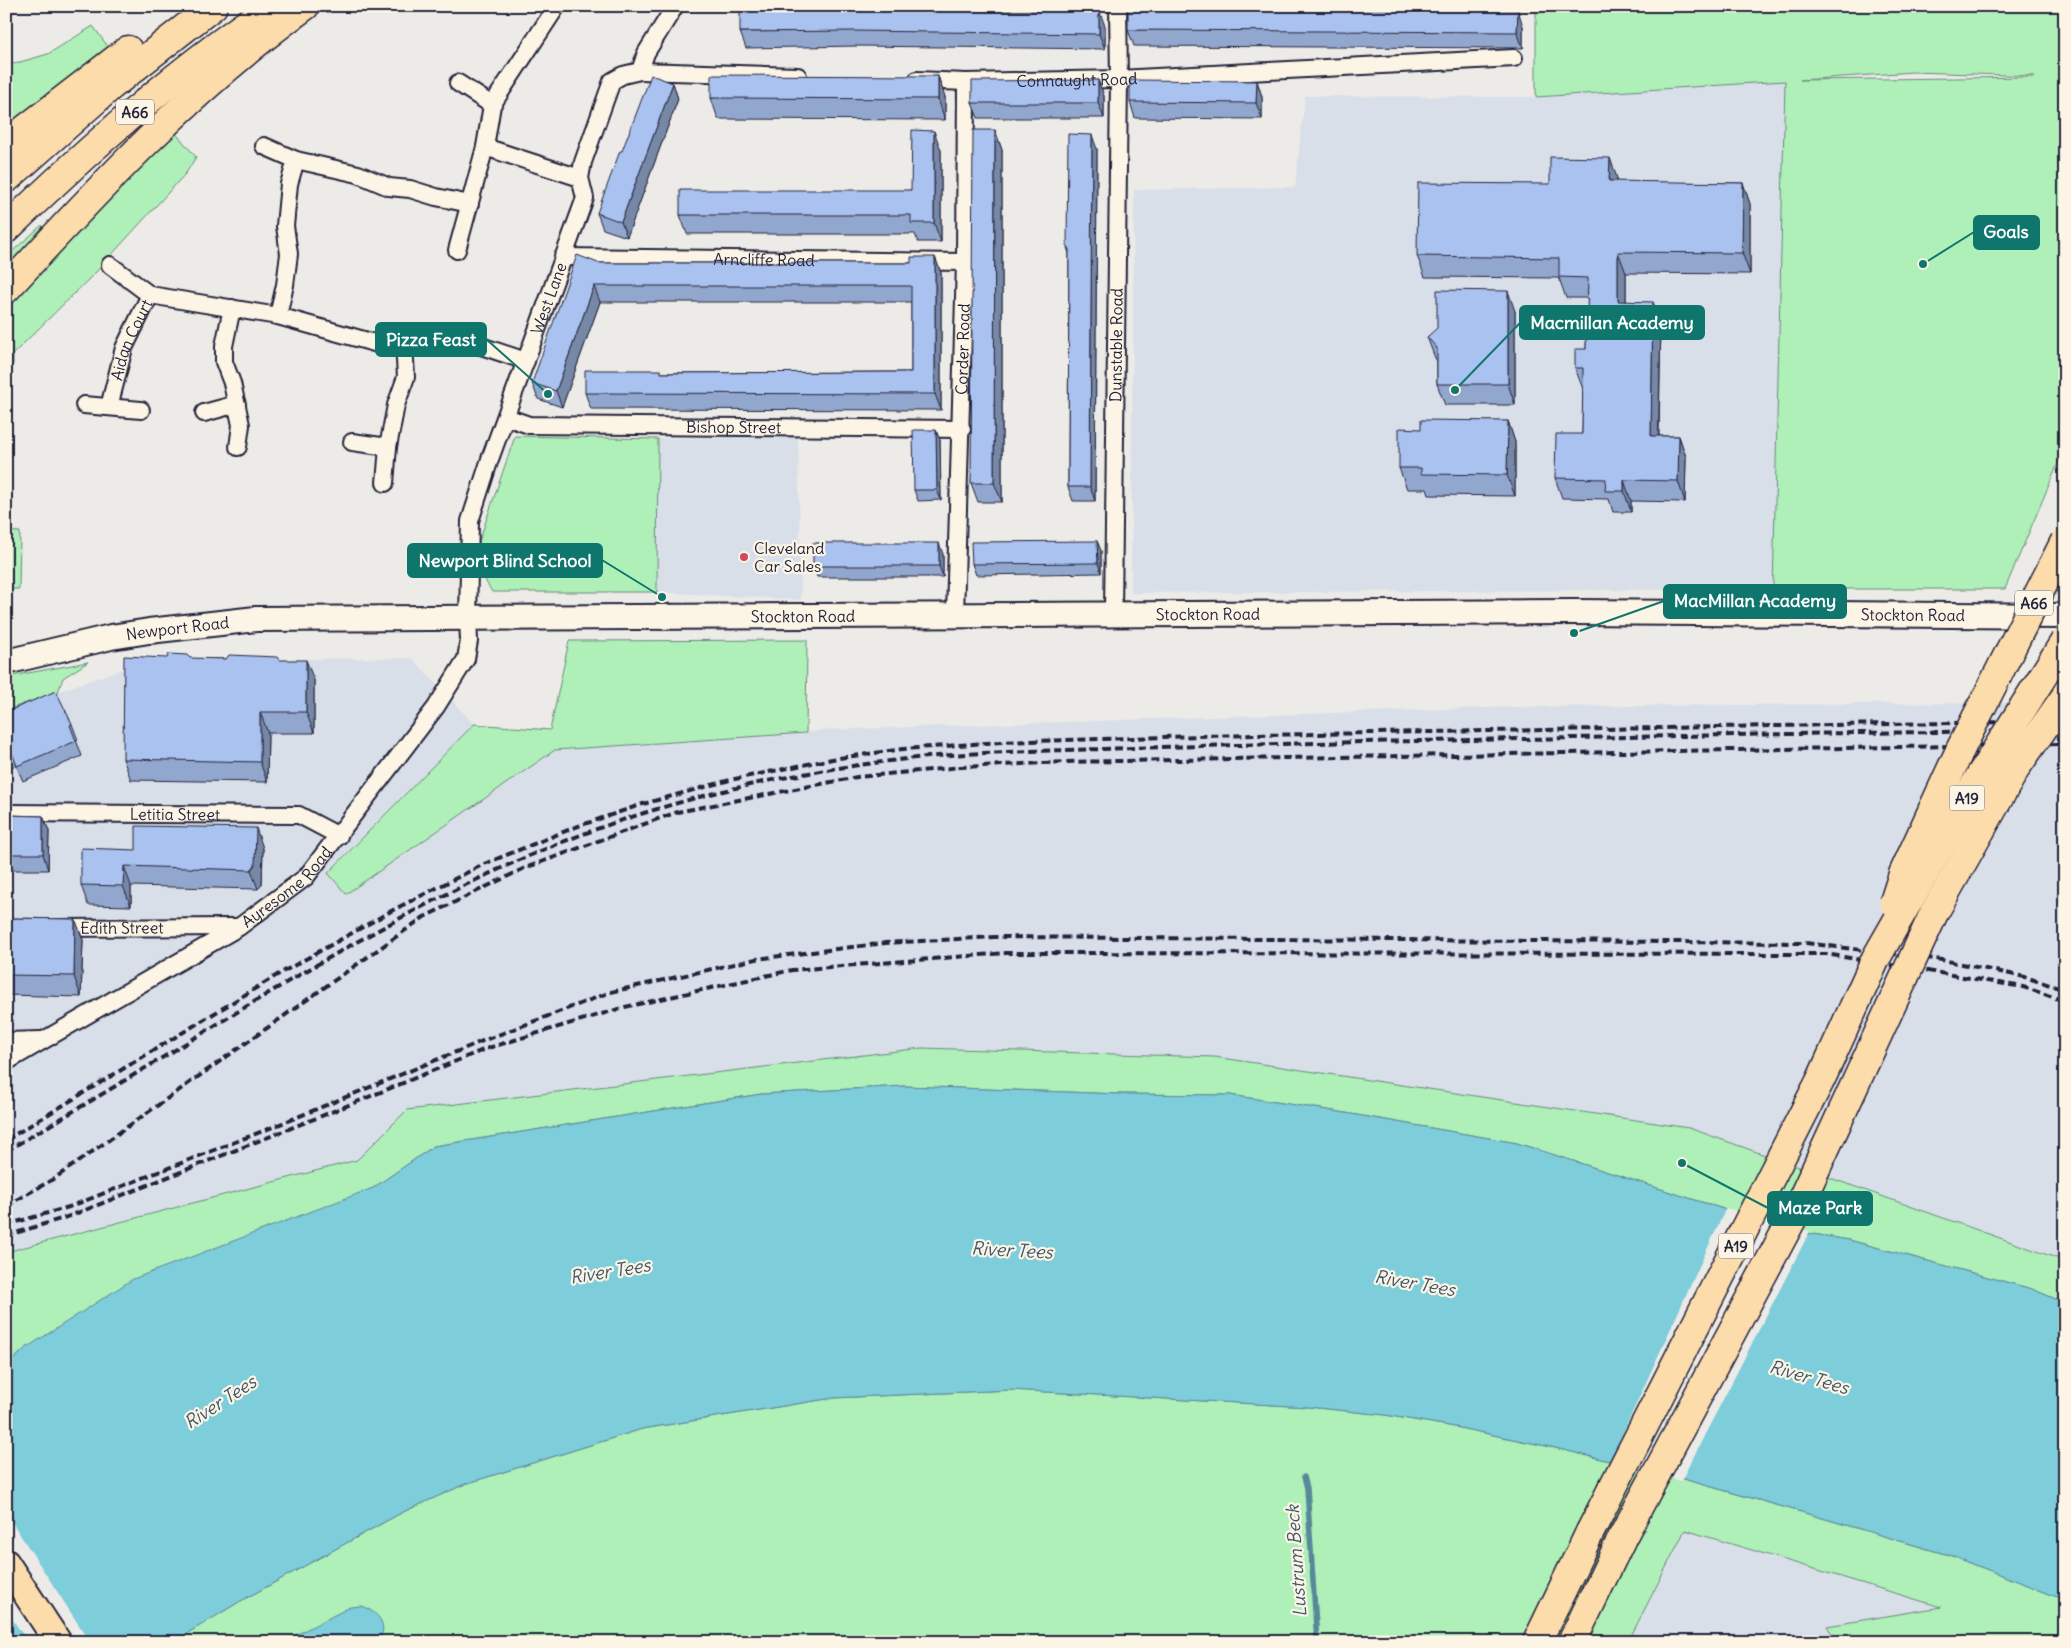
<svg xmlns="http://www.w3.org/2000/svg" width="2071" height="1648" font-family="Delius,sans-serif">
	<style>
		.built { fill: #d8dfe9 }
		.green { fill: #afefb8; stroke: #68887a; fill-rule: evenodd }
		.water { fill: #7ecdda; stroke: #59899a }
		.pier { fill: #ecebe7 }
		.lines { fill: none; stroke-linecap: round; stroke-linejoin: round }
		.stream { stroke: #59899a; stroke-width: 5.5 }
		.street-casing { stroke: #22223b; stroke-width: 20 }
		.secondary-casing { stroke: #22223b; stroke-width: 28 }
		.primary-casing { stroke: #22223b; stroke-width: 30 }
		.highway-casing { stroke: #22223b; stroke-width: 31 }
		.street { stroke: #fcf5e5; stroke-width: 16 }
		.secondary { stroke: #fcf5e5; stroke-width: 24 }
		.primary { stroke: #fddcac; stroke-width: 26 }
		.highway { stroke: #fddcac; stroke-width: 28 }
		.rail { stroke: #22223b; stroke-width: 4; stroke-dasharray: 8 4; stroke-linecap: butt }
		.highway-bridge-casing { stroke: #22223b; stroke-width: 31; stroke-linecap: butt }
		.highway-bridge { stroke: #fddcac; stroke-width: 28 }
		.wall { fill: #92a7ce; stroke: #22223b }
		.shaded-wall { fill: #7788a7; stroke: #22223b }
		.building { fill: #aac2ef; stroke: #22223b }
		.poi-dot { fill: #d1495b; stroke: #fcf5e5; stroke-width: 2 }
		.labels { text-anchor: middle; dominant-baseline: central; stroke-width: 4.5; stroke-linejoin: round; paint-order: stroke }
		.shield { fill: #fcf5e5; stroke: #63616e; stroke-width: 1 }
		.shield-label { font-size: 15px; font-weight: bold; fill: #22223b }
		.street-label { font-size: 16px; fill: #22223b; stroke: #fcf5e5 }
		.poi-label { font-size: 16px; fill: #22223b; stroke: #fcf5e5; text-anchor: start }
		.water-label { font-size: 18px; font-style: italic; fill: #3e556b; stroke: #fcf5e5 }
		.leader { fill: none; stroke: #0f766e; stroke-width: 2 }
		.callout-dot { fill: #0f766e; stroke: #fcf5e5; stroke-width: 2 }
		.callout { fill: #0f766e; stroke: #0f766e; stroke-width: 2 }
		.callout-label { font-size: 18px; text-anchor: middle; font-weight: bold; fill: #fff }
	</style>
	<rect width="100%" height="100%" fill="#ecebe7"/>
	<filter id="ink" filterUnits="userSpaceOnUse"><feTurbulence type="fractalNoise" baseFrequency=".02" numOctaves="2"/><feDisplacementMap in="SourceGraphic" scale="10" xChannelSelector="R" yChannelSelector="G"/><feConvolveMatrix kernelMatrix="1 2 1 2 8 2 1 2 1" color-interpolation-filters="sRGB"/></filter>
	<g filter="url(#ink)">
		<g class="built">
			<path d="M1785 80 1773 589 1131 593 1134 190 1295 187 1305 96 1536 97Z"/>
			<path d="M798 434 801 600 657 592 658 439Z"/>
			<path d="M412 658 474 724 328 872 346 894 555 750 806 733 823 730 1513 707 2065 702V1261L1689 1128 1215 1057 922 1048 407 1110 357 1160 6 1252V710L148 660Z"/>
			<path d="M1685 1530 1942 1607 2021 1642H1628Z"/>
		</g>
		<g class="green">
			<path d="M1536 6H2065V447L2005 589H1773L1785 81 1536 97ZM1913 72 2034 76V77L1800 80Z"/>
			<path d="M93 26 111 51 6 134V66L48 54Z"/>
			<path d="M173 130 196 157 186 173 97 271 13 354V364L6 372V300Z"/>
			<path d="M42 225 43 228 6 269V257Z"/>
			<path d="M515 436 658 439 657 592H492L473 559Z"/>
			<path d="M6 531 20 532 19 589H6Z"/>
			<path d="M807 640 806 733 555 750 346 894 328 873 474 724 550 730 569 641Z"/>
			<path d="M88 662 63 678 58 692 6 710V677Z"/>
			<path d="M922 1048 1215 1057 1689 1128 2065 1261V1303L2032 1289 1969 1272 1849 1240 1789 1230 1517 1143 1334 1111 1230 1095 1120 1094 904 1086 761 1094 434 1146 373 1188 26 1348 6 1366V1252L357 1160 407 1110Z"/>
			<path d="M1011 1390 1308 1407 1385 1415 1455 1427 1551 1447 1676 1477 1812 1515 1955 1557 2065 1600V1642H1837L1827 1626 1941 1607 1685 1530 1628 1642H173L239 1602 401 1513 465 1484 642 1429 833 1398Z"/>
		</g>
		<g class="water">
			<path d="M905 1086 1120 1094 1230 1095 1334 1111 1517 1143 1789 1230 1849 1240 1969 1272 2032 1289 2065 1303V1600L1955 1557 1812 1515 1676 1477 1551 1447 1455 1427 1385 1415 1308 1407 1011 1390 833 1398 642 1429 465 1484 401 1513 239 1602 173 1642H6V1366L26 1348 133 1279 373 1188 434 1146 761 1094Z"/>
			<path d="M361 1606C377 1611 391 1626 377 1642H282L350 1607Z"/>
		</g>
		<g class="pier">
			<path d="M1726 1208 1790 1227 1810 1231 1681 1481 1609 1463Z"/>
			<path d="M6 1513 90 1642H28L6 1610Z"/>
		</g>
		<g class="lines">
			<path class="stream" d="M1304 1477 1307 1488 1317 1642"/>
			<defs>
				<g id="street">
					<path d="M640 71 798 76"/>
					<path id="s1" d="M917 80 966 82 1119 79 1514 58"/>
					<path d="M458 83 492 105"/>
					<path d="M264 146 296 160 358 174 389 187 410 189 436 197 470 204"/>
					<path d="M485 147 580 178"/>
					<path d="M457 250 485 147 492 105 557 6"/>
					<path id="s2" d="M563 257 965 262"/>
					<path d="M110 265 150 295"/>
					<path d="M232 308 224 346V362L232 383 241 425 238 447"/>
					<path d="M278 316 285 285 289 254 285 226 289 184 296 160"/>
					<path d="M84 405 141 410"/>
					<path id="s3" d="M109 407 124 348 150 295 278 316 378 344 404 343 432 335 472 343 526 361"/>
					<path d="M204 413 237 404"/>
					<path id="s4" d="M506 417 529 425 962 429"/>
					<path d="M352 442 388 447"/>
					<path d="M385 483 388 447 396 405 406 377 404 343"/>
					<path id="s5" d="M1113 613 1119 79 1118 6"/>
					<path id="s6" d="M955 615 965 262 966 82"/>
					<path id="s7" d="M6 813 299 815 339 836"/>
					<path id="s8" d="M56 928 236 927"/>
					<path d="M6 1041 41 1040"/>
					<path id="s9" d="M6 1062 239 927 306 877 436 707 466 659 469 641 468 619 470 521 490 459 585 198 580 178 583 162 612 81 623 75 640 71 646 53 675 6"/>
				</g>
				<g id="secondary">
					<path id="s10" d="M6 662 111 637 149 631 256 619 1575 612 2065 616"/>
				</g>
				<path id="primary" d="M6 1563 58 1642"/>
				<g id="highway">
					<path d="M6 144 128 50"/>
					<path d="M6 179 111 86 213 6"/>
					<path d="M6 229C90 148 176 71 273 6"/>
					<path d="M6 289C99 188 193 87 305 6"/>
					<path d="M1537 1642 1590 1532"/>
					<path d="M1572 1642 1623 1536 1796 1212"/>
				</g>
			</defs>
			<use href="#street" class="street-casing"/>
			<use href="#secondary" class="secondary-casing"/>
			<use href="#primary" class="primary-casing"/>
			<use href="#highway" class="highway-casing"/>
			<use href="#street" class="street"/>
			<use href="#secondary" class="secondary"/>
			<use href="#primary" class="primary"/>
			<use href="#highway" class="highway"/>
			<g class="rail">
				<path d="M6 1140 279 974 393 910 484 864 573 828 643 804 730 780 832 759 903 749 1001 742 1199 736 2065 721"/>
				<path d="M6 1151C71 1113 136 1074 201 1034 342 948 485 863 644 813 727 787 812 770 898 760 966 752 1035 751 1103 749 1189 746 1276 744 1362 742 1596 738 1831 732 2065 731"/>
				<path d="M6 1206 55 1178 424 917 525 868 677 812 857 777 961 767 1065 762 2065 744"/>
				<path d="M6 1225 69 1207 268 1129 485 1040 611 992 756 959 885 943 995 937 1806 943 1942 960 2025 977 2065 990"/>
				<path d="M6 1236 70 1216 359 1101 488 1048 625 1007 792 970 1006 953 1826 954 2023 987 2065 1001"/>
			</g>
			<defs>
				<g id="highway-bridge">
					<path d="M1894 902 1903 874 1960 750 2065 541"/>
					<path d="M1796 1212 1934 913 2017 766 2065 697"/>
					<path d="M1590 1532 1821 1079 1876 958 1980 776 2065 641"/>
				</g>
			</defs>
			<use href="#highway-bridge" class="highway-bridge-casing"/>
			<use href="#highway-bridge" class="highway-bridge"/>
		</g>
		<g class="wall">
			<path d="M1105 26V49L858 46 746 48 740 32Z"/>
			<path d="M1523 26V48L1134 46 1128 30Z"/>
			<path d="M938 76 945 97V120L718 119 711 98Z"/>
			<path d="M1098 80 1104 96V118H978L972 103Z"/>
			<path d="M1257 81 1262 97V119L1135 118 1130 102Z"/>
			<path d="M673 83 678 99 627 237 603 229 597 213Z"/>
			<path d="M995 130 1002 150V502H978L971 483Z"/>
			<path d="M1097 149 1095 501H1073L1068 487 1069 254 1067 247Z"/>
			<path d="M941 150V242H918L915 234H687L680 215 911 190Z"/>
			<path d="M1617 178V182L1743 183 1750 204V274L1626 273V301L1661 322 1659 436H1679L1686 457 1685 502 1631 501V512H1613L1609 499 1562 498 1555 478 1582 434 1583 389 1575 368 1586 349 1588 298H1566L1559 278 1425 277 1417 256Z"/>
			<path d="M935 257 941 273V410L591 409 585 393 662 373 911 372V302H600L562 407 538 399 532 383 598 263H911Z"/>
			<path d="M1515 311V405H1445L1437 384V361L1435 358 1427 337Z"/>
			<path d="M1508 421 1515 442V496L1429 495 1427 489H1407L1399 468 1421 429Z"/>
			<path d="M940 440 941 500 918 501 914 490Z"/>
			<path d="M1097 541 1101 551V573L976 575 972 564Z"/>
			<path d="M943 554V577H817L813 566Z"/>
			<path d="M167 658 279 660 314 680V733H268L267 782 131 780 123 759Z"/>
			<path d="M6 712 72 724 78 740H76L82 756 23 781 16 765 6 769Z"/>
			<path d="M6 815 43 816 49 831 48 870H6Z"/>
			<path d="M263 848 262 885 258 889 131 886V906L88 905 81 885 136 850Z"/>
			<path d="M6 918 75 919 83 940 81 997 6 995Z"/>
		</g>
		<g class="shaded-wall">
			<path d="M1099 10 1105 26V49L1099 34Z"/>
			<path d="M1518 10 1523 26V48L1517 32Z"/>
			<path d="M938 76 945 97V120L938 99Z"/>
			<path d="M1098 80 1104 96V118L1098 103Z"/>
			<path d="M1257 81 1262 97V119L1256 103Z"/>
			<path d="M673 83 678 99 627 237 621 222Z"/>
			<path d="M995 130 1002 150V502L994 483Z"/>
			<path d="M934 131 941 150V242L934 223Z"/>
			<path d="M1092 135 1097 149 1095 501 1090 487Z"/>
			<path d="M1610 158 1617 178V202L1609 181Z"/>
			<path d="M1743 183 1750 204V274L1742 253Z"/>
			<path d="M1618 252 1626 273V322L1618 301Z"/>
			<path d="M935 257 941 273V410L935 394Z"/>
			<path d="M594 286 600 302 562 407 556 391Z"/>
			<path d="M1508 291 1515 311V405L1508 384Z"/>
			<path d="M1653 302 1661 322 1658 456 1651 436Z"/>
			<path d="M1508 421 1515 442V496L1507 475Z"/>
			<path d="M936 430 940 440 941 500 937 490Z"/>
			<path d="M1679 436 1686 457 1685 502 1678 481Z"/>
			<path d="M1624 480 1631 501V512L1624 491Z"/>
			<path d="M1097 541 1101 551V573L1098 563Z"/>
			<path d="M939 543 943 554V577L939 566Z"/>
			<path d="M306 660 314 680V733L306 712Z"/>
			<path d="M260 712 268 733 267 782 260 762Z"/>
			<path d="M43 816 49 831 48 870 43 854Z"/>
			<path d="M256 828 263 848 262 885 258 889 251 870Z"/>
			<path d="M124 866 131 886V906L123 886Z"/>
			<path d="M75 919 83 940 81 997 74 976Z"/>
		</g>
		<g class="building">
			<path d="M1378 9 1518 10 1517 32 1128 30V10Z"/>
			<path d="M1099 10V34L853 31 740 32V11Z"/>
			<path d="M651 75 673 83 621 222 597 213 620 151H622Z"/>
			<path d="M711 75 938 76V99L711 98Z"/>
			<path d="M1098 80V103H972V81Z"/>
			<path d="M1130 80 1257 81 1256 103 1130 102Z"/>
			<path d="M912 130 934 131V223H911V215H680V190H911Z"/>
			<path d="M973 130H995L994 483H971Z"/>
			<path d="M1068 134 1092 135 1090 487H1068L1069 247H1067Z"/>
			<path d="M1550 157 1610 158 1609 181 1743 183 1742 253 1618 252V301L1653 302 1651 436H1679L1678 481 1624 480V491H1605L1606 479 1555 478 1556 434H1582L1583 368H1575V349H1586L1588 278 1559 277V258L1417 256 1418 183 1550 184Z"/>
			<path d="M577 255 598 263H911V257H935V394L585 393V370H661V373L911 372V286H594L556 391 532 383Z"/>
			<path d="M1437 290 1508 291V384H1437V348L1427 337 1437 328Z"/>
			<path d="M1421 420 1508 421 1507 475 1421 474V468H1399V428L1421 429Z"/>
			<path d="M913 430H936L937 490H914Z"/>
			<path d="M1097 541 1098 563 972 564 971 542Z"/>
			<rect x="813" y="543" width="126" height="23"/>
			<path d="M169 654 187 655 190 658 226 659 229 655 277 657 279 660H306V712H260V762L123 759 124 656 167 658Z"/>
			<path d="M56 691 72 724 70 725 76 741 17 766 11 750 6 751V712Z"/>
			<path d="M6 815 43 816V854H6Z"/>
			<path d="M136 826 256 828 255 865 251 870 124 866 123 886 81 885V848L136 850Z"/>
			<path d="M6 918 75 919 74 976 6 975Z"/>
		</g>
	</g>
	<circle class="poi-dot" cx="744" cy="557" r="5"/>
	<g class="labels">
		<g class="shield">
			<rect x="116" y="99.5" width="38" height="25" rx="4"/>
			<rect x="2015" y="590.5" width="38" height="25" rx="4"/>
			<rect x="1949.5" y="785.5" width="35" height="25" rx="4"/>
			<rect x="1718.5" y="1233.5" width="35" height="25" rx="4"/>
		</g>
		<g class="shield-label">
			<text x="135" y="112">A66</text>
			<text x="2034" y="603">A66</text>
			<text x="1967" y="798">A19</text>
			<text x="1736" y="1246">A19</text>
		</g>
		<g class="street-label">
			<text stroke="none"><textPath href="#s1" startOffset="160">Connaught Road</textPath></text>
			<text stroke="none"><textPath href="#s2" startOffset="201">Arncliffe Road</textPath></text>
			<text stroke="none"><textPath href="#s9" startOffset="998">West Lane</textPath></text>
			<text stroke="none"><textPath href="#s3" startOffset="71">Aidan Court</textPath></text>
			<text stroke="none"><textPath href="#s5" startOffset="268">Dunstable Road</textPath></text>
			<text stroke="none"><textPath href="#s6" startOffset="266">Corder Road</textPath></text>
			<text stroke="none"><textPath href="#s4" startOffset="229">Bishop Street</textPath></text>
			<text stroke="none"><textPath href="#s10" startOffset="1206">Stockton Road</textPath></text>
			<text stroke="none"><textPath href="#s10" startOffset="1911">Stockton Road</textPath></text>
			<text stroke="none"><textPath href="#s10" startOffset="801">Stockton Road</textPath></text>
			<text stroke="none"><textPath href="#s10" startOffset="175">Newport Road</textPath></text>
			<text stroke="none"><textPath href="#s7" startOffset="169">Letitia Street</textPath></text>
			<text stroke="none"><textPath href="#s9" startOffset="332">Ayresome Road</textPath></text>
			<text stroke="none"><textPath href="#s8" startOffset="66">Edith Street</textPath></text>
		</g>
		<g class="poi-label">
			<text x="754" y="548">Cleveland<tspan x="754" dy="18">Car Sales</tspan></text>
		</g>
		<g class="water-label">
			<text transform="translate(1012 1250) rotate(3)">River Tees</text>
			<text transform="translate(610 1271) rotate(-9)">River Tees</text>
			<text transform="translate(1415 1283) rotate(10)">River Tees</text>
			<text transform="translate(1809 1377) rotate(16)">River Tees</text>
			<text transform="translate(220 1402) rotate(-33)">River Tees</text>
			<text transform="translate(1296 1561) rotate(-94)">Lustrum Beck</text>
		</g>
	</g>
	<path class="leader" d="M1923 264L1974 232M1455 390L1520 323M548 394L486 339M662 597L602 560M1574 633L1664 601M1682 1163L1768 1208"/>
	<g class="callout-dot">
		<circle cx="1923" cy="264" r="5"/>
		<circle cx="1455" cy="390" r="5"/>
		<circle cx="548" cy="394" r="5"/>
		<circle cx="662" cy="597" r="5"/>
		<circle cx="1574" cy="633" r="5"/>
		<circle cx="1682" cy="1163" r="5"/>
	</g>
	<g class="callout">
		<rect x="1974" y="216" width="65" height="33" rx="5"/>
		<rect x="1520" y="306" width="184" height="33" rx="5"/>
		<rect x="376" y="323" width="110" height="33" rx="5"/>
		<rect x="408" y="544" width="194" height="33" rx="5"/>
		<rect x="1664" y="585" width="182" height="33" rx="5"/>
		<rect x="1768" y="1192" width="104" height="33" rx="5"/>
	</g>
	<g class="callout-label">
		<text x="2006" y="238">Goals</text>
		<text x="1612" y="329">Macmillan Academy</text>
		<text x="431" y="346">Pizza Feast</text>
		<text x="505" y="567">Newport Blind School</text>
		<text x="1755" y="607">MacMillan Academy</text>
		<text x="1820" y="1214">Maze Park</text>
	</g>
	<rect width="2071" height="1648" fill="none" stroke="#fcf5e5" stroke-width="25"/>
	<rect x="12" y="12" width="2046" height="1623" fill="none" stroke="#22223b" stroke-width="2" filter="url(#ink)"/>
</svg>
